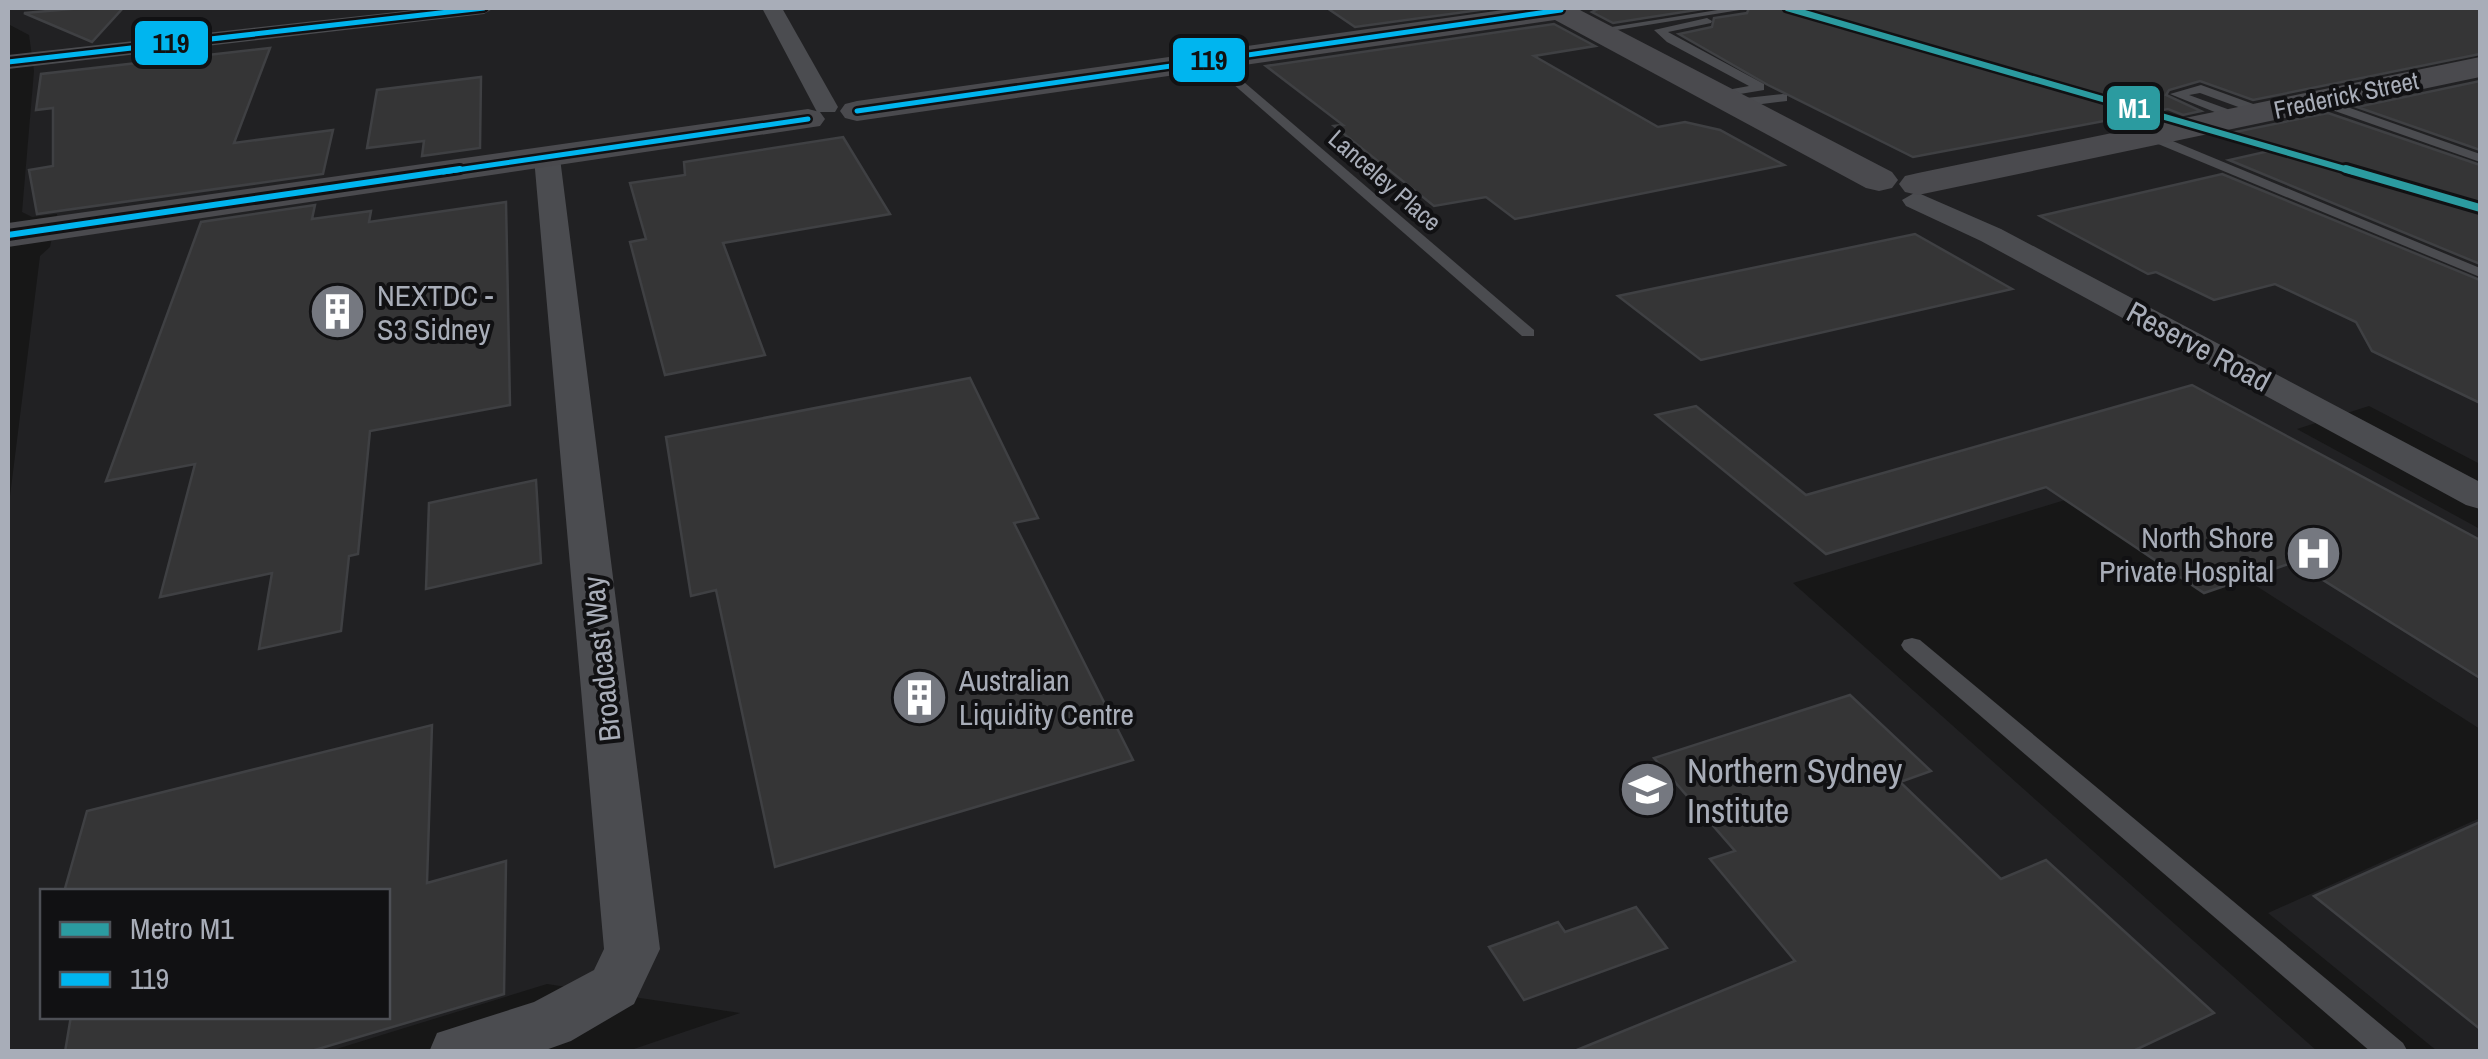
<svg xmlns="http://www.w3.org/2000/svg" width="2488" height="1059" font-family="'Archivo Narrow',sans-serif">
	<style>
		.built { fill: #212123; fill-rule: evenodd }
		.building { fill: #353536; stroke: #3f4043; stroke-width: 2.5 }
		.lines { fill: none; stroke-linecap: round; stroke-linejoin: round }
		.lane { fill: #4b4c50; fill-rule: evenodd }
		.street { fill: #4b4c50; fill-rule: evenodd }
		.secondary { fill: #4a4a4e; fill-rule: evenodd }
		.bus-1-far1-casing { stroke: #111113; stroke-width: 10 }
		.bus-1-casing { stroke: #111113; stroke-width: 12 }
		.bus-1-far1 { stroke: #00b5ef; stroke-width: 5 }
		.bus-1 { stroke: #00b5ef; stroke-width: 6 }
		.metro-1-far1-casing { stroke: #111113; stroke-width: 11 }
		.metro-1-casing { stroke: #111113; stroke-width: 14 }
		.metro-1-far1 { stroke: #2b9ba0; stroke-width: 6 }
		.metro-1 { stroke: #2b9ba0; stroke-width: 8 }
		.labels { text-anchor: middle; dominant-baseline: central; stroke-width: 8; stroke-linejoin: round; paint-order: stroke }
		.far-street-label { font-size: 25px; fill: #a8adb8; stroke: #111113 }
		.poi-label { font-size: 30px; fill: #a8adb8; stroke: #111113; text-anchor: start }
		.street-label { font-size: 30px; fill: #a8adb8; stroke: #111113 }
		.near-poi-label { font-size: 35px; fill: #a8adb8; stroke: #111113; text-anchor: start }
		.line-badge { stroke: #111113; stroke-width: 4 }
		.badge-label { font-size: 28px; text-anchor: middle; font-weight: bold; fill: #fff }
		.pale-badge-label { font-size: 28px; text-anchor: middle; font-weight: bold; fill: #111 }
	</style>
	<rect width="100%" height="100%" fill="#171717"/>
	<g class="built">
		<path d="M8 8H2480V464L2369 406 2297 429 2480 529V729L2247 580 2204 593 2065 500 1793 583 2317 1051 625 1052 740 1013 547 984 330 1051H8V512L40 256 50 247 57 214 32 217 22 212 34 71 29 35 8 24ZM42 892H388V1016H42Z"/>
		<path d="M2480 818V1051H2437L2268 913Z"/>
	</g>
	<g class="building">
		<path d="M83 8H123L92 42 24 13Z"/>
		<path d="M1327 8H1494L1355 27Z"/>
		<path d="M1600 8H1709L1613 23 1592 12Z"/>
		<path d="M1749 8H2480V54L2253 100 2200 81 2169 90 2166 95 2201 111 2183 115 2168 109 1913 157 1768 85 1679 34 1712 27 1714 18 1747 13Z"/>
		<path d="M1554 24 1595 46 1534 56 1658 127 1685 122 1720 130 1784 165 1515 219 1486 197 1434 206 1334 126 1343 125 1266 66Z"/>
		<path d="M270 48 234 143 333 130 323 174 37 214 29 170 53 166V108L36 110 41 74Z"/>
		<path d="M481 77 480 148 422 156 424 141 367 148 377 90Z"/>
		<path d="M2480 81V150L2357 107Z"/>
		<path d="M2328 113 2480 165V264L2229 160 2274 150 2230 133Z"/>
		<path d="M843 137 890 214 723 243 765 355 665 375 630 242 646 239 630 183 685 175 684 162Z"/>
		<path d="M2222 174 2480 280V403L2372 351 2356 322 2275 284 2214 300 2156 272 2148 274 2040 216Z"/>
		<path d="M506 202 510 405 370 431 358 554 349 556 341 631 259 649 272 573 160 597 195 464 106 481 201 222 315 205 312 219 371 211 369 222Z"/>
		<path d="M1915 234 2012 289 1701 360 1618 296Z"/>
		<path d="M970 378 1038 518 1014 523 1133 760 775 867 716 590 691 596 666 437Z"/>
		<path d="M2192 385 2480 540V678L2294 562 2204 593 2046 487 1826 554 1656 415 1696 406 1806 495Z"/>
		<path d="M536 480 541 563 426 589 429 503Z"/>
		<path d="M1850 695 1931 771 1900 782 2001 879 2046 860 2214 1013 2131 1052H1572L1795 961 1710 859 1735 851 1654 758Z"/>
		<path d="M432 725 427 883 506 861 504 994 308 1052H65L71 1016H388V892H64L87 811Z"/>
		<path d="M2480 822V1029L2314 896Z"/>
		<path d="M1636 907 1667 948 1524 1000 1489 947 1558 922 1565 932Z"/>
	</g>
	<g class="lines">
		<g class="lane">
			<path d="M1558 8H1596L1561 13 1556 10Z"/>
			<path d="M1730 8 1746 9 1598 33 1593 30Z"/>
			<path d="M1707 18 1712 21 1711 23 1668 32 1764 84V90L1716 98V92L1749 86 1667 42 1654 30Z"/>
			<path d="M1209 59H1217L1534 330V336H1522L1209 63Z"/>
			<path d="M2201 85 2267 109 2269 112 2263 116 2200 93 2189 95 2241 114 2243 117 2237 121 2170 94Z"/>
			<path d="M1783 94 1787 95V101L1746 106 1740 102 1746 98Z"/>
			<path d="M2319 97 2480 154V162L2315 104 2313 101Z"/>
			<path d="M2151 132 2480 268V277L2146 139 2145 136Z"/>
			<path d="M1912 638 1920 640 2403 1043 2408 1052H2371L1904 650 1901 645 1904 640Z"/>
		</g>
		<g class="street">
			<path d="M432 8H494L484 14 8 69V55Z"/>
			<path d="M762 8H782L838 107 835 112H817Z"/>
			<path d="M547 150 560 158 660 949 634 1004 571 1041 540 1052H429L437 1033 534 1002 594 970 604 949 534 158Z"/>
			<path d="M1916 192 2001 229 2480 482V509L2466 505 1981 241 1906 206 1902 200Z"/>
		</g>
		<g class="secondary">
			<path d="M1517 8H1576L1892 172 1898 180 1892 188 1879 191 1866 188 1555 20 857 121 845 118 840 111 845 104 857 101Z"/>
			<path d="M2480 57V77L1918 195 1905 192 1899 184 1905 176 1918 173Z"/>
			<path d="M808 109 820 112 825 119 820 126 8 247V223Z"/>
		</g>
		<defs>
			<g id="bus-1-far1">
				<path d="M8 62 484 8"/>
				<path d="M857 111 1561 10"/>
				<path d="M443 172 808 119"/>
			</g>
			<path id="bus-1" d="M8 235 460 169"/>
		</defs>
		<use href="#bus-1-far1" class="bus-1-far1-casing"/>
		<use href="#bus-1" class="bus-1-casing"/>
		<use href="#bus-1-far1" class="bus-1-far1"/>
		<use href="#bus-1" class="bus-1"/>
		<defs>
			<path id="metro-1-far1" d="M1787 8 2355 172"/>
			<path id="metro-1" d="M2346 169 2480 208"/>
		</defs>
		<use href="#metro-1-far1" class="metro-1-far1-casing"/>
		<use href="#metro-1" class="metro-1-casing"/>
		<use href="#metro-1-far1" class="metro-1-far1"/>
		<use href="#metro-1" class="metro-1"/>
	</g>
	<defs>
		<symbol id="building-disc" viewBox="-11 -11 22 22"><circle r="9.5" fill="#757880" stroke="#111113"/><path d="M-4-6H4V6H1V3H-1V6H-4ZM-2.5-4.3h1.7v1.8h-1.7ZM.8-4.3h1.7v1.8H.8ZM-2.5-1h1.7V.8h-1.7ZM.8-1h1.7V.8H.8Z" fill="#fff"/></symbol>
		<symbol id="hospital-disc" viewBox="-11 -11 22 22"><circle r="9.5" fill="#757880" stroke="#111113"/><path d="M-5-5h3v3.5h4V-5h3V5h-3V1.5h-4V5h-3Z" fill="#fff"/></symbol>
		<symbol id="university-disc" viewBox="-11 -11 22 22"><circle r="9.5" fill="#757880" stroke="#111113"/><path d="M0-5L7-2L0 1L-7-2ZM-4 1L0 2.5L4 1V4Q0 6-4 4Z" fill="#fff"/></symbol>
	</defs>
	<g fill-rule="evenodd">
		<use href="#building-disc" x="306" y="280" width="63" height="63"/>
		<use href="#hospital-disc" x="2282" y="522" width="63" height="63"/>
		<use href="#building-disc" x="888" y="666" width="63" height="63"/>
		<use href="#university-disc" x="1616" y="758" width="63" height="63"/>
	</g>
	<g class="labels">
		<g class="far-street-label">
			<text transform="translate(2346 95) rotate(-12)">Frederick Street</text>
			<text transform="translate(1385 180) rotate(41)">Lanceley Place</text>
		</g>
		<g class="poi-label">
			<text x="377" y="295">NEXTDC -<tspan x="377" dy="34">S3 Sidney</tspan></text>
			<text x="2274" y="537" text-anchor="end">North Shore<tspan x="2274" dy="34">Private Hospital</tspan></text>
			<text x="959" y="680">Australian<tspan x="959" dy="34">Liquidity Centre</tspan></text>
		</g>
		<g class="street-label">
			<text transform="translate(2199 346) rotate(28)">Reserve Road</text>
			<text transform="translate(601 659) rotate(-96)">Broadcast Way</text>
		</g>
		<g class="near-poi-label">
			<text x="1687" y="770">Northern Sydney<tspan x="1687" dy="40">Institute</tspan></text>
		</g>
	</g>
	<g class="line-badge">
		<rect x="133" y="19" width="77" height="48" rx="10" fill="#00b5ef"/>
		<rect x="1171" y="36" width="76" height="48" rx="10" fill="#00b5ef"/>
		<rect x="2105" y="84" width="57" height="48" rx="10" fill="#2b9ba0"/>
	</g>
	<g class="badge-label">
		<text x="2134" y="118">M1</text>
	</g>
	<g class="pale-badge-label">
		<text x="171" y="53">119</text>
		<text x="1209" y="70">119</text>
	</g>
	<rect width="2488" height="1059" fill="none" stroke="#a8adb8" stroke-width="20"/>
	<rect x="40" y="889" width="350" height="130" fill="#111113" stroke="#4d4f55" stroke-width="2.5"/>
	<rect x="60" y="922" width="50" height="15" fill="#2b9ba0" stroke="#4d4f55" stroke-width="2.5"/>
	<text x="130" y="939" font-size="30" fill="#a8adb8">Metro M1</text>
	<rect x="60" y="972" width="50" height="15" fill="#00b5ef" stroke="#4d4f55" stroke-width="2.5"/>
	<text x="130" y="989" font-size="30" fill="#a8adb8">119</text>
</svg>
